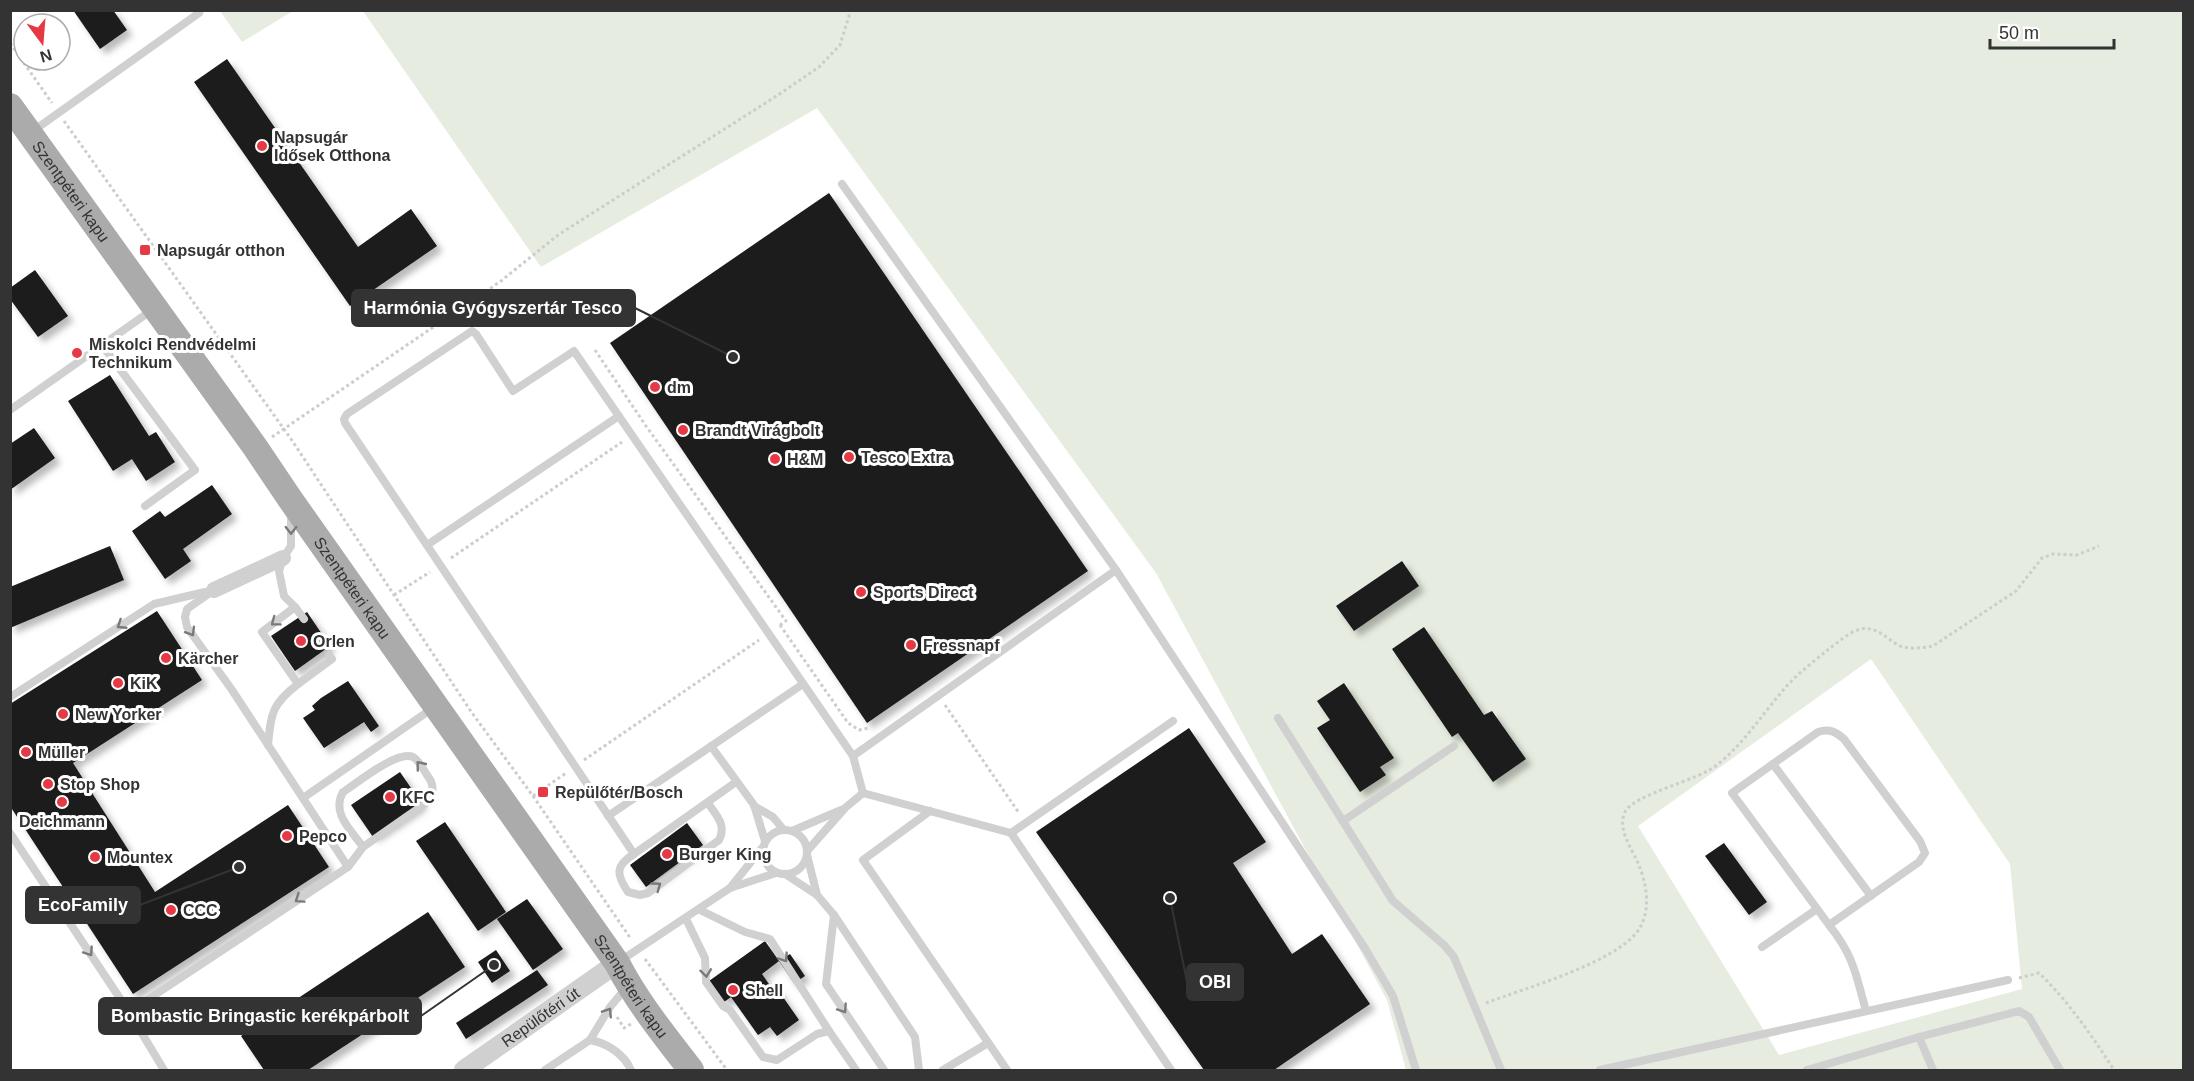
<svg xmlns="http://www.w3.org/2000/svg" width="2194" height="1081" font-family="Arial,sans-serif">
	<style>
		.green { fill: #e6ecdf; fill-rule: evenodd }
		.building { fill: #1a1a1a; filter: url(#shadow) }
		.lines { fill: none; stroke-linecap: round; stroke-linejoin: round }
		.path { stroke: #cdcdcd; stroke-width: 3; stroke-dasharray: 3 3; stroke-linecap: butt }
		.service { stroke: #d0d0d0; stroke-width: 8 }
		.minor { stroke: #d0d0d0; stroke-width: 16 }
		.tertiary { stroke: #d0d0d0; stroke-width: 20 }
		.primary { stroke: #ababab; stroke-width: 26 }
		.oneway { stroke: #7a7a7a }
		.poi-dot { fill: #e63946; stroke: #fff; stroke-width: 2 }
		.labels { text-anchor: middle; dominant-baseline: central; stroke-width: 6; stroke-linejoin: round; paint-order: stroke }
		.poi-label { font-size: 16px; font-weight: bold; fill: #333; stroke: #fff; text-anchor: start }
		.street-label { font-size: 16px; fill: #333; stroke: #fff }
		.leader { fill: none; stroke: #333; stroke-width: 2 }
		.callout-dot { fill: #333; stroke: #fff; stroke-width: 2 }
		.callout { fill: #333; stroke: #333; stroke-width: 2 }
		.callout-label { font-size: 18px; text-anchor: middle; font-weight: bold; fill: #fff }
	</style>
	<defs>
		<filter id="shadow"><feDropShadow dx="5.5" dy="5.5" stdDeviation="3" flood-color="#0004"/></filter>
	</defs>
	<rect width="100%" height="100%" fill="#fff"/>
	<g class="green">
		<path d="M220 11H293L242 42Z"/>
		<path d="M363 11H2183V1070H1406L1387 1000 1156 573 817 108 541 267ZM1871 659 2010 864 2022 989 1779 1055 1638 826Z"/>
	</g>
	<g class="building">
		<path d="M73 10H113L127 30 100 49Z"/>
		<path d="M227 59 358 247 411 209 437 246 350 306 194 82Z"/>
		<path d="M829 193 1088 571 867 723 610 343Z"/>
		<path d="M35 270 68 316 38 337 10 299V288Z"/>
		<path d="M110 375 149 436 156 432 175 462 146 481 132 459 113 471 68 401Z"/>
		<path d="M34 428 55 458 10 490V444Z"/>
		<path d="M212 485 232 514 183 549 191 561 165 579 132 531 160 511 165 517Z"/>
		<path d="M110 546 124 580 10 628V587Z"/>
		<path d="M1402 561 1419 586 1354 631 1336 606Z"/>
		<path d="M157 611 202 680 73 763 155 892 288 805 329 867 133 994 10 806V704Z"/>
		<path d="M307 612 330 646 295 671 271 636Z"/>
		<path d="M1424 627 1484 715 1492 711 1526 759 1493 782 1458 733 1452 737 1392 649Z"/>
		<path d="M348 681 379 726 371 732 364 722 324 748 303 718 315 710 312 706 321 698Z"/>
		<path d="M1344 683 1394 758 1380 767 1386 775 1360 792 1317 728 1330 720 1317 701Z"/>
		<path d="M1189 728 1266 842 1233 863 1292 954 1322 934 1370 1004 1274 1070H1204L1036 832Z"/>
		<path d="M400 772 422 804 373 837 351 805Z"/>
		<path d="M445 822 506 912 478 931 416 841Z"/>
		<path d="M687 823 703 845 646 887 630 865Z"/>
		<path d="M1724 843 1767 902 1749 915 1705 856Z"/>
		<path d="M527 899 563 949 533 970 497 919Z"/>
		<path d="M428 912 465 967 308 1070H264L241 1036Z"/>
		<path d="M765 941 779 961 762 974 773 990 776 987 799 1020 777 1036 770 1027 758 1035 731 997 724 1002 709 981Z"/>
		<path d="M496 950 510 971 492 983 478 962Z"/>
		<path d="M790 954 805 976 794 983 779 961Z"/>
		<path d="M537 970 548 985 466 1039 456 1023Z"/>
	</g>
	<g class="lines">
		<g class="path">
			<path d="M10 43 52 103"/>
			<path d="M64 121 291 439 472 713 533 796 631 939"/>
			<path d="M595 350 646 426 786 621 779 626"/>
			<path d="M272 437 501 281 558 235 778 95 819 67 840 45 849 16 848 10"/>
			<path d="M451 558 622 442"/>
			<path d="M394 595 430 572"/>
			<path d="M780 625 848 723 859 730 869 728"/>
			<path d="M945 705 1019 813"/>
			<path d="M584 760 759 640"/>
			<path d="M533 796 566 773"/>
			<path d="M645 959 727 1070"/>
			<path d="M2019 978 2039 973C2069 1002 2092 1036 2114 1070"/>
			<path d="M1486 1003C1525 988 1612 964 1637 932 1652 912 1647 884 1638 863 1631 847 1617 829 1625 812 1634 794 1697 781 1717 765 1742 745 1759 719 1780 694 1794 676 1813 662 1830 648 1839 642 1850 631 1861 629 1876 626 1886 638 1898 645 1908 650 1922 648 1933 646L2016 591 2042 558 2053 554 2077 555 2099 546"/>
			<path d="M617 1017 624 1028 631 1024"/>
		</g>
		<g class="service">
			<path d="M33 131 199 13"/>
			<path d="M842 184 1116 570 1366 950 1393 996 1416 1070"/>
			<path d="M102 345 195 470 145 506"/>
			<path d="M10 410 152 310"/>
			<path d="M427 545 619 416"/>
			<path d="M214 590 187 609 185 617 187 627 232 690 348 867"/>
			<path d="M295 607 304 619"/>
			<path d="M298 684 332 659 329 655"/>
			<path d="M10 697 154 604 205 592"/>
			<path d="M1278 718 1393 901 1444 945 1454 957 1501 1070"/>
			<path d="M268 745C271 713 272 704 298 684L262 632 295 607 284 596 279 571 283 558 291 546V512"/>
			<path d="M711 746 754 805 765 841"/>
			<path d="M853 756 1116 570"/>
			<path d="M1773 764 1871 896"/>
			<path d="M736 782 634 854 345 423 344 419 347 414 472 331 476 334 513 391 574 351 853 756 863 793 1011 833 1171 1070"/>
			<path d="M303 798 433 708"/>
			<path d="M754 806 773 817 783 829"/>
			<path d="M930 811 863 860 1007 1070"/>
			<path d="M608 816 803 684"/>
			<path d="M1343 821 1454 746"/>
			<circle cx="785" cy="852" r="22"/>
			<path d="M792 831 841 810"/>
			<path d="M10 833 129 1012 164 1070"/>
			<path d="M1011 833 1173 721"/>
			<path d="M807 851 845 808 863 793"/>
			<path d="M634 854C615 866 616 874 628 892L640 895 648 893 719 840C727 825 716 815 708 803"/>
			<path d="M807 855 817 895"/>
			<path d="M785 874 817 895 834 915 915 1037 919 1070"/>
			<path d="M730 888 762 848"/>
			<path d="M700 910 745 932 770 939 829 1031"/>
			<path d="M834 915 826 984 884 1070"/>
			<path d="M686 919 705 958 706 982 723 1006 730 1010 763 1057 777 1060 817 1034 829 1031 856 1070"/>
			<path d="M1829 925 1919 862 1925 853 1920 841 1844 739C1836 732 1829 728 1818 732L1732 793 1829 925C1854 956 1856 975 1866 1011"/>
			<path d="M1762 947 1817 909"/>
			<path d="M620 961 730 888 776 873"/>
			<path d="M129 1012 348 867 363 847 429 801C434 791 434 784 427 775 423 769 419 760 413 757 397 750 357 783 343 792 331 813 351 830 363 847"/>
			<path d="M1919 1037 1933 1070"/>
			<path d="M590 1040C607 1043 624 1054 631 1070"/>
			<path d="M545 1070 590 1040 610 1007 626 988"/>
			<path d="M943 1070 988 1043"/>
			<path d="M1600 1070 2008 980"/>
			<path d="M1807 1070 1919 1037 2019 1011 2029 1017 2060 1070"/>
		</g>
		<path class="minor" d="M214 590 283 558"/>
		<path class="tertiary" id="s1" d="M464 1070 617 963"/>
		<path class="primary" id="s2" d="M10 106 255 447 290 499 617 963C637 1002 665 1036 691 1070"/>
	</g>
	<defs><path id="oneway-chevron" d="M-2-3.5L2.5 0L-2 3.5" fill="none" stroke-width="1.6" stroke-linecap="round" stroke-linejoin="round" transform="scale(1.5)"/></defs>
	<g class="oneway">
		<use href="#oneway-chevron" transform="translate(291 530) rotate(90)"/>
		<use href="#oneway-chevron" transform="translate(275 622) rotate(143)"/>
		<use href="#oneway-chevron" transform="translate(121 625) rotate(147)"/>
		<use href="#oneway-chevron" transform="translate(191 632) rotate(59)"/>
		<use href="#oneway-chevron" transform="translate(420 765) rotate(-129)"/>
		<use href="#oneway-chevron" transform="translate(657 886) rotate(-36)"/>
		<use href="#oneway-chevron" transform="translate(299 899) rotate(146)"/>
		<use href="#oneway-chevron" transform="translate(89 952) rotate(56)"/>
		<use href="#oneway-chevron" transform="translate(784 958) rotate(56)"/>
		<use href="#oneway-chevron" transform="translate(706 973) rotate(83)"/>
		<use href="#oneway-chevron" transform="translate(843 1009) rotate(56)"/>
		<use href="#oneway-chevron" transform="translate(608 1012) rotate(-57)"/>
	</g>
	<g class="poi-dot">
		<circle cx="262" cy="146" r="6"/>
		<rect x="139" y="244" width="12" height="12" rx="3"/>
		<circle cx="77" cy="353" r="6"/>
		<circle cx="655" cy="387" r="6"/>
		<circle cx="683" cy="430" r="6"/>
		<circle cx="849" cy="457" r="6"/>
		<circle cx="775" cy="459" r="6"/>
		<circle cx="861" cy="592" r="6"/>
		<circle cx="301" cy="641" r="6"/>
		<circle cx="911" cy="645" r="6"/>
		<circle cx="166" cy="658" r="6"/>
		<circle cx="118" cy="683" r="6"/>
		<circle cx="63" cy="714" r="6"/>
		<circle cx="26" cy="752" r="6"/>
		<circle cx="48" cy="784" r="6"/>
		<rect x="537" y="786" width="12" height="12" rx="3"/>
		<circle cx="390" cy="797" r="6"/>
		<circle cx="62" cy="802" r="6"/>
		<circle cx="287" cy="836" r="6"/>
		<circle cx="667" cy="854" r="6"/>
		<circle cx="95" cy="857" r="6"/>
		<circle cx="171" cy="910" r="6"/>
		<circle cx="733" cy="990" r="6"/>
	</g>
	<g class="labels">
		<g class="poi-label">
			<text x="274" y="137">Napsugár<tspan x="274" dy="18">Idősek Otthona</tspan></text>
			<text x="157" y="250">Napsugár otthon</text>
			<text x="89" y="344">Miskolci Rendvédelmi<tspan x="89" dy="18">Technikum</tspan></text>
			<text x="667" y="387">dm</text>
			<text x="695" y="430">Brandt Virágbolt</text>
			<text x="861" y="457">Tesco Extra</text>
			<text x="787" y="459">H&amp;M</text>
			<text x="873" y="592">Sports Direct</text>
			<text x="313" y="641">Orlen</text>
			<text x="923" y="645">Fressnapf</text>
			<text x="178" y="658">Kärcher</text>
			<text x="130" y="683">KiK</text>
			<text x="75" y="714">New Yorker</text>
			<text x="38" y="752">Müller</text>
			<text x="60" y="784">Stop Shop</text>
			<text x="555" y="792">Repülőtér/Bosch</text>
			<text x="402" y="797">KFC</text>
			<text x="62" y="821" text-anchor="middle">Deichmann</text>
			<text x="299" y="836">Pepco</text>
			<text x="679" y="854">Burger King</text>
			<text x="107" y="857">Mountex</text>
			<text x="183" y="910">CCC</text>
			<text x="745" y="990">Shell</text>
		</g>
		<g class="street-label">
			<text stroke="none"><textPath href="#s2" startOffset="105">Szentpéteri kapu</textPath></text>
			<text stroke="none"><textPath href="#s2" startOffset="591">Szentpéteri kapu</textPath></text>
			<text stroke="none"><textPath href="#s2" startOffset="1077">Szentpéteri kapu</textPath></text>
			<text stroke="none"><textPath href="#s1" startOffset="93">Repülőtéri út</textPath></text>
		</g>
	</g>
	<path class="leader" d="M733 357L635 308M239 867L140 905M1170 898L1187 982M494 965L421 1016"/>
	<g class="callout-dot">
		<circle cx="733" cy="357" r="6"/>
		<circle cx="239" cy="867" r="6"/>
		<circle cx="1170" cy="898" r="6"/>
		<circle cx="494" cy="965" r="6"/>
	</g>
	<g class="callout">
		<rect x="352" y="290" width="283" height="36" rx="6"/>
		<rect x="26" y="887" width="114" height="36" rx="6"/>
		<rect x="1187" y="964" width="56" height="36" rx="6"/>
		<rect x="99" y="998" width="322" height="36" rx="6"/>
	</g>
	<g class="callout-label">
		<text x="493" y="314">Harmónia Gyógyszertár Tesco</text>
		<text x="83" y="911">EcoFamily</text>
		<text x="1215" y="988">OBI</text>
		<text x="260" y="1022">Bombastic Bringastic kerékpárbolt</text>
	</g>
	<rect width="2194" height="1081" fill="none" stroke="#333333" stroke-width="24"/>
	<g transform="translate(42 42) rotate(164)"><circle r="28" fill="#ffffff" stroke="#adadad" stroke-width="1.5"/>
	<path d="M0-4.5L10 22L0 15L-10 22Z" fill="#e63946"/>
	<text y="-9" font-size="16" font-weight="bold" text-anchor="middle" fill="#333333">N</text>
	</g>
	<path d="M1990 39v9h124v-9" fill="none" stroke="#333333" stroke-width="3"/>
	<text x="1999" y="39" font-size="18" fill="#333333" stroke="#ffffff" stroke-width="4.5" paint-order="stroke">50 m</text>
</svg>
